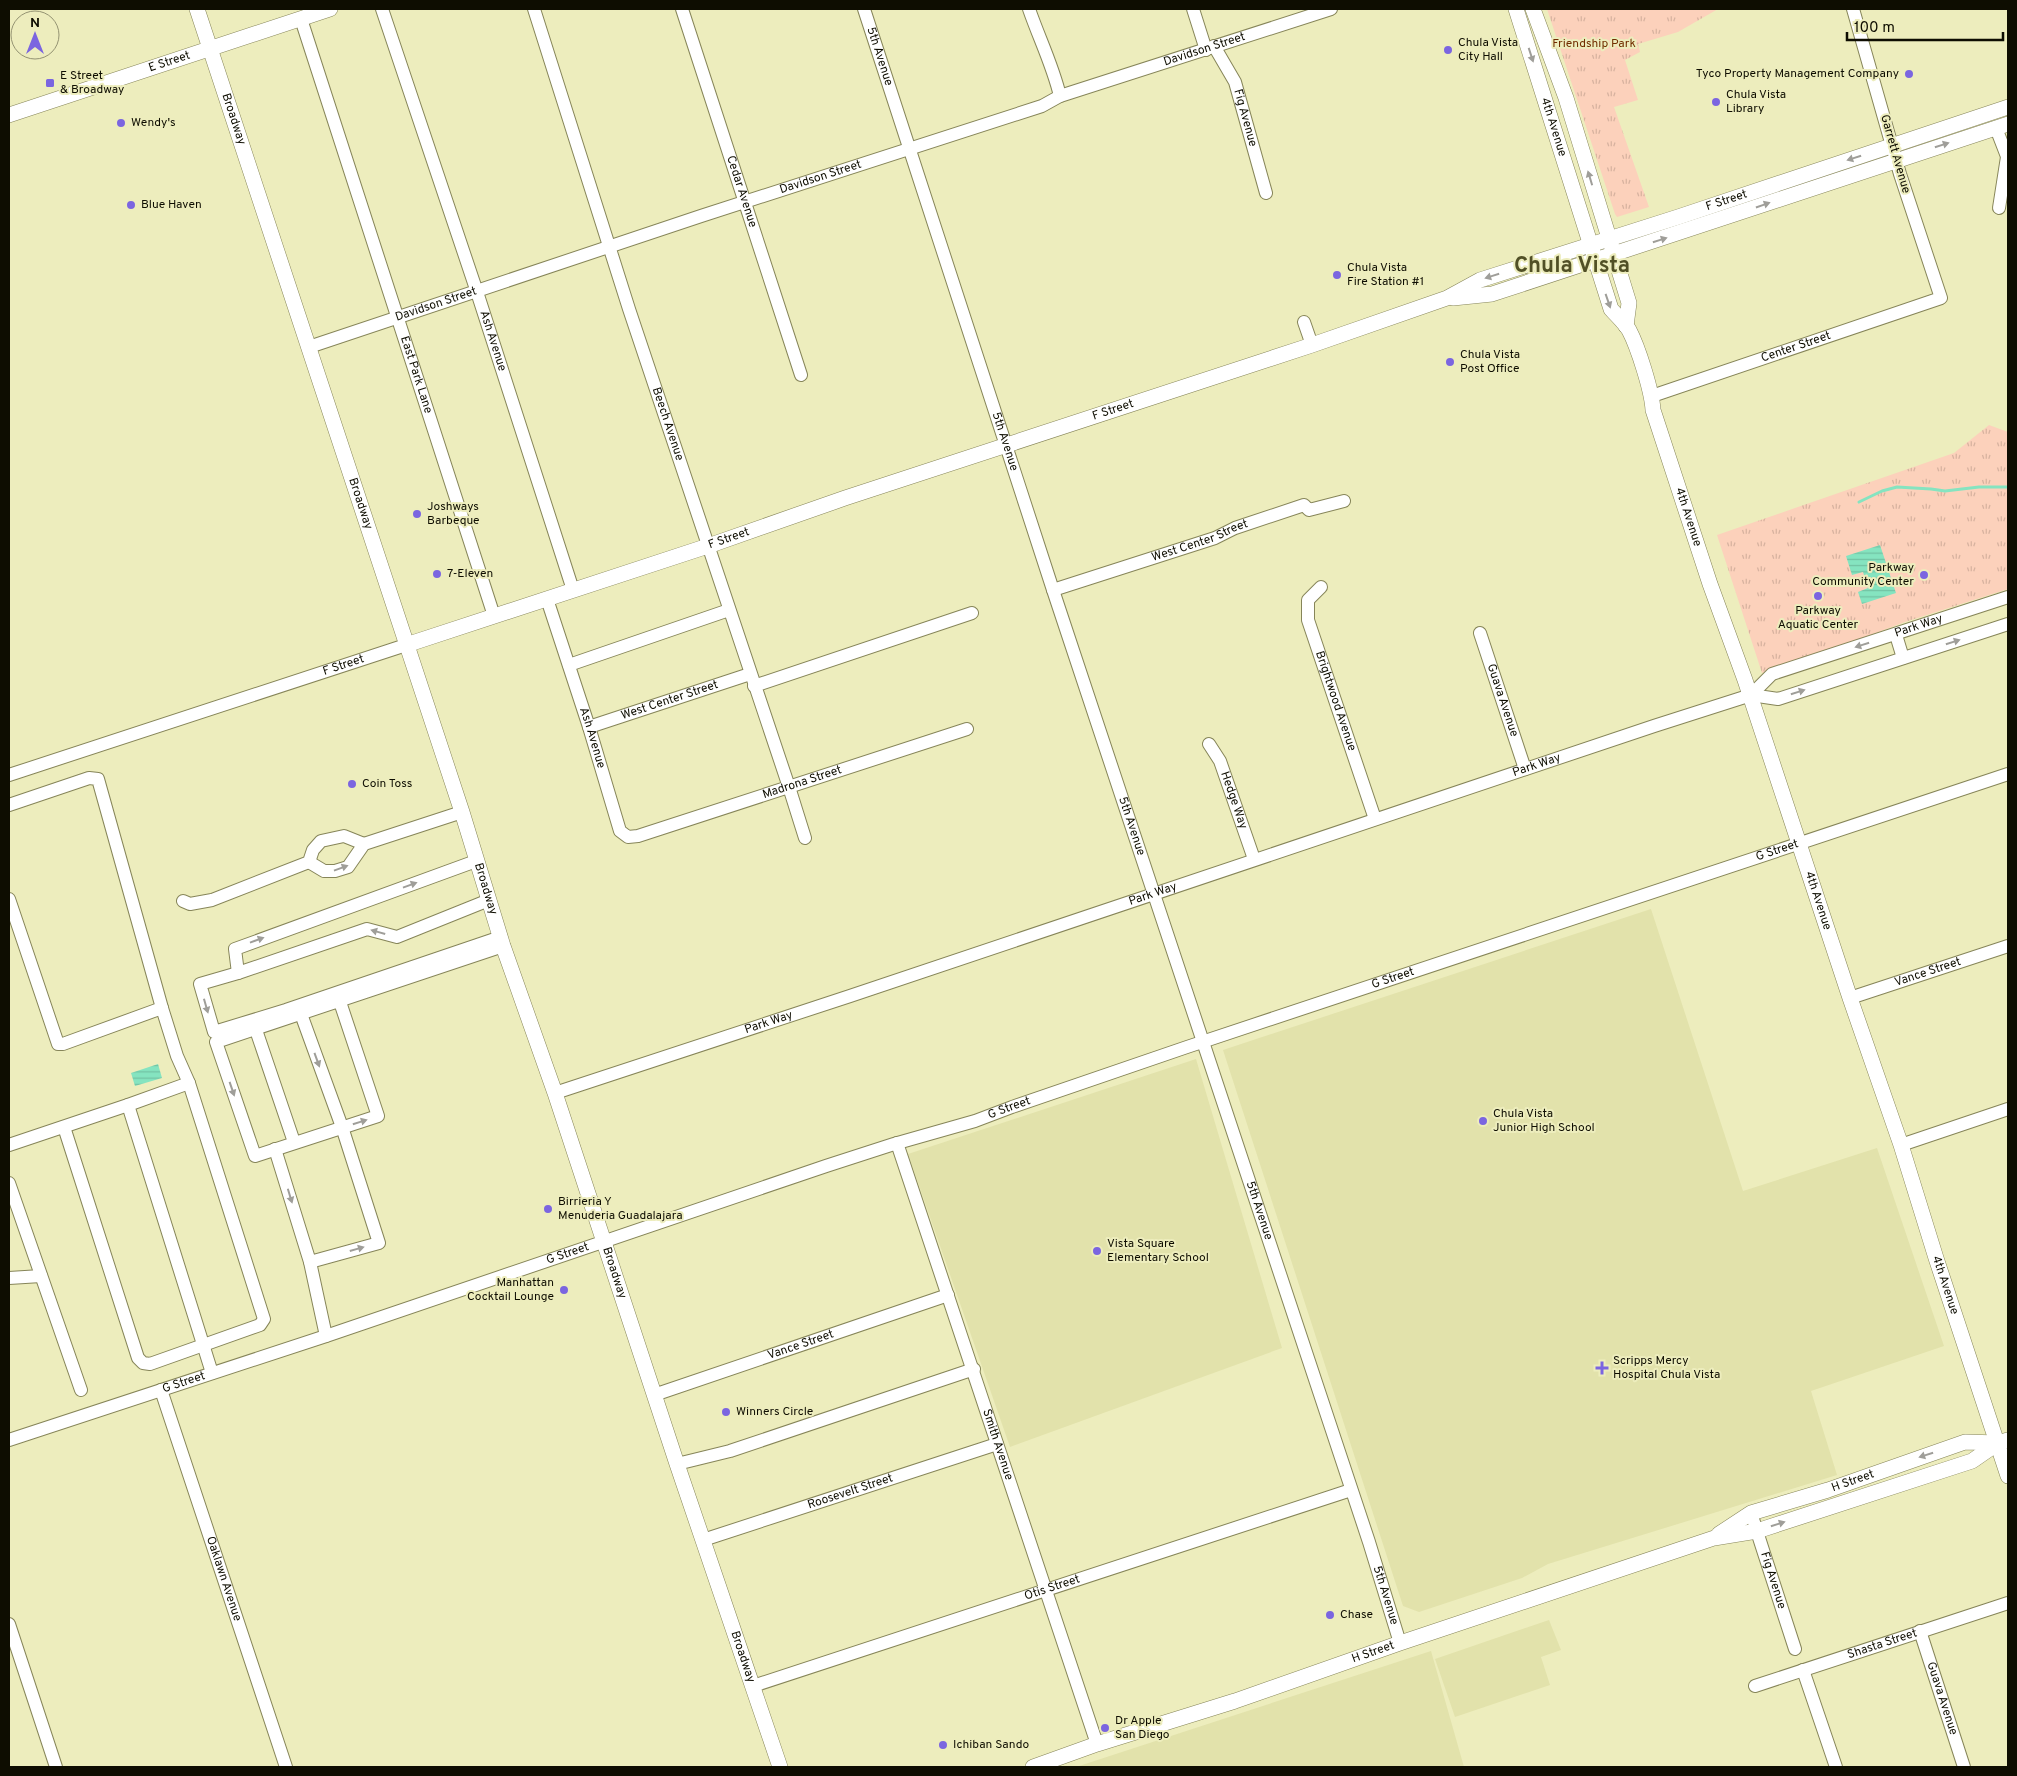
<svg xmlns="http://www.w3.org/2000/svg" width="2017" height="1776" font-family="Overpass,sans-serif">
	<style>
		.built { fill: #e2e2ab }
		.park { fill: url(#park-tufts) }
		.water { fill: url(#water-rules) }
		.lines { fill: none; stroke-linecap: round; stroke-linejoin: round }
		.stream { stroke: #85e4c0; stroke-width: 3 }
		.minor-casing { stroke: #868559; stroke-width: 14 }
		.major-casing { stroke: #868559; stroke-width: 16 }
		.minor { stroke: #fff; stroke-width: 12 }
		.major { stroke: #fff; stroke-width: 15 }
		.oneway { fill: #9f9e99 }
		.poi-dot { fill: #7b65e0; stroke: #ededbd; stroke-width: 2 }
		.labels { text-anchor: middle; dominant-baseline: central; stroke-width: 4; stroke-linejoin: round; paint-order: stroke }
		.poi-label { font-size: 12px; fill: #0e0d01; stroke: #ededbd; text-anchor: start }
		.park-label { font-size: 12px; fill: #712e00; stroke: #ededbd }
		.street-label { font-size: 12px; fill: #0e0d01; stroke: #ededbd }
		.town-label { font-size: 22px; font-weight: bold; fill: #515026; stroke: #ededbd }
	</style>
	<defs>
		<pattern id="park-tufts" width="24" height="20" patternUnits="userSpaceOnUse" patternTransform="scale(1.25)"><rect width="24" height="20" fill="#fcd1bb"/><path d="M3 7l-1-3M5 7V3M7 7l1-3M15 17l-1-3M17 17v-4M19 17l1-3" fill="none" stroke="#d7b29f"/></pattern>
		<pattern id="water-rules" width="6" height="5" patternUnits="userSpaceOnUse" patternTransform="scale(1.25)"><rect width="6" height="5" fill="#85e4c0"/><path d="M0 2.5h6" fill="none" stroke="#72c2a3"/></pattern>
	</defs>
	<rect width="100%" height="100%" fill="#ededbd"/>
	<g class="built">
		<path d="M1651 909 1743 1191 1877 1148 1944 1346 1811 1391 1837 1475 1548 1564 1522 1578 1419 1612 1403 1606 1223 1050Z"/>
		<path d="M1196 1059 1282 1348 1010 1447 908 1154Z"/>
		<path d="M1549 1620 1561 1650 1541 1657 1550 1685 1455 1717 1435 1659Z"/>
		<path d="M1431 1651 1464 1767H1076Z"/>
	</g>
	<g class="park">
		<path d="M1547 9H1718L1678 32 1638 44 1640 52 1625 60 1638 100 1614 107 1649 207 1617 217 1615 214Z"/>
		<path d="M1989 425 2008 432V589L1905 622 1817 655 1762 673 1717 535 1954 453Z"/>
	</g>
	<g class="water">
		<path d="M1880 545 1896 593 1862 604 1858 592 1868 588 1863 572 1852 575 1846 556Z"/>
		<path d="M158 1064 162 1078 135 1086 131 1073Z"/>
	</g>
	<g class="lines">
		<path class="stream" d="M1859 502 1882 491 1897 487 1931 489 1945 491 1979 487H2008"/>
		<defs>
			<g id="minor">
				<path id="s1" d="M382 9 477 292 573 590"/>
				<path id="s2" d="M534 9 629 309 789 787 805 838"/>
				<path id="s3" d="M682 9 801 375"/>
				<path id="s4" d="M864 9 1053 590 1369 1542 1400 1643"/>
				<path d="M1029 9C1039 38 1053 66 1060 96"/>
				<path d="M1193 9 1206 50"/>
				<path id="s5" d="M301 19 494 616"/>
				<path id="s6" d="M1214 46 1235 82 1266 193"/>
				<path d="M1996 128 2008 159"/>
				<path d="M1999 208 2007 157"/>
				<path d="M1304 322 1312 345"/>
				<path id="s7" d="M309 347 701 216 1042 106 1060 96 1331 9"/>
				<path id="s8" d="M1652 396 1941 298 1900 174 1853 9"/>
				<path id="s9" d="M1321 587 1308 600V620L1375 819"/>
				<path id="s10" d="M1053 590 1215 538 1235 528 1304 505 1309 510 1344 501"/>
				<path id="s11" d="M547 599 589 727 620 831 628 837 638 836 967 729"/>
				<path id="s12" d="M1480 633 1525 769"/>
				<path d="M1896 635 1903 658"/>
				<path d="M569 665 729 610"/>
				<path d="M754 686 972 613"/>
				<path id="s13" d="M1751 695 1772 674 2008 597"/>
				<path id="s14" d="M589 727 750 674"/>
				<path id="s15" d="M1209 744 1220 761 1254 859"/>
				<path id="s16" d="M9 775 406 645"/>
				<path d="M9 805 89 778 98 779 162 1008 177 1056 189 1083 264 1319 260 1325 150 1364 143 1363 138 1358 64 1127"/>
				<path d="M309 862 324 871H335L348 867 364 844 462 812"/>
				<path d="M9 899 58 1044H63L162 1008"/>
				<path d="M489 900 397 937 367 929 238 973 200 984 214 1032 286 1010 501 937"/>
				<path d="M183 901 190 904 212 900 309 862 313 850 321 841 344 836 364 844"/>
				<path d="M238 973 235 949 476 861"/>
				<path id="s17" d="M1850 998 2008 946"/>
				<path d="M340 1002 378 1116 255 1156 216 1042 503 946"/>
				<path d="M301 1014 342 1127 379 1243 310 1262"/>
				<path d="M256 1030 294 1142"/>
				<path id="s18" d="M555 1093 850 996 1654 726 1751 695 1778 699 2008 624"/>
				<path d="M128 1105 212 1373"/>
				<path id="s19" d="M897 1143 1097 1744"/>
				<path d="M9 1145 128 1105 189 1083"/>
				<path d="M1901 1145 2008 1109"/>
				<path d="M275 1149 310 1262 326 1336"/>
				<path d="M9 1183 81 1390"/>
				<path d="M9 1278 41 1276"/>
				<path id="s20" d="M161 1390 286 1767"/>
				<path id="s21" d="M654 1395 948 1295"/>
				<path id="s22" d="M9 1440 326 1336 826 1166 894 1144 975 1121 1012 1107 1187 1047 2008 774"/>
				<path d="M677 1464 730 1451 974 1369"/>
				<path id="s23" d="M1751 1513 1795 1649"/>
				<path id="s24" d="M703 1540 997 1444"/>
				<path d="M9 1624 56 1767"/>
				<path id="s25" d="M1920 1631 1964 1767"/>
				<path d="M1803 1670 1836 1767"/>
				<path id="s26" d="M753 1686 1351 1490"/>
				<path id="s27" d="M1755 1686 2008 1603"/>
			</g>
			<g id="major">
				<path id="s28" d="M197 9 462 812 503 946 555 1093 677 1464 780 1767"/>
				<path id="s29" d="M1516 9 1611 309C1617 316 1624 322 1629 330 1638 347 1652 391 1653 410L1710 584 1745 680 1850 998 1901 1145 1936 1258 2008 1476"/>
				<path d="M1533 9 1566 98 1629 303 1626 326"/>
				<path id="s30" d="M9 115 330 9"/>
				<path d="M1453 298 1492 294 2008 124"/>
				<path id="s31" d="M406 645 708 546 845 498 1312 345 1447 298 1480 280 1678 217 2008 107"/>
				<path id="s32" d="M1719 1534 1751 1513 1828 1490 1965 1442 1998 1443"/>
				<path id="s33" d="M1033 1767 1097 1744 1235 1701 1400 1643 1714 1538 1757 1531 1972 1461 1998 1443 2008 1440"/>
			</g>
		</defs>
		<use href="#minor" class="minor-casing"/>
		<use href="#major" class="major-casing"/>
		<use href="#minor" class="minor"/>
		<use href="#major" class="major"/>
	</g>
	<defs><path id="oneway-solid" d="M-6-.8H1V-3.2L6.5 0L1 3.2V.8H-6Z" transform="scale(1.25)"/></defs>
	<g class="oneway">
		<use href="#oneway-solid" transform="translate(1531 55) rotate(72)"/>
		<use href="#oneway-solid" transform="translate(1942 145) rotate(-18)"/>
		<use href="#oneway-solid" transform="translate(1854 158) rotate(162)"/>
		<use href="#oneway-solid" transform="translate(1590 178) rotate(-107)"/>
		<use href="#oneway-solid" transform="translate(1763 205) rotate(-19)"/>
		<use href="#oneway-solid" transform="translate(1660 240) rotate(-18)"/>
		<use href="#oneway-solid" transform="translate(1492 276) rotate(163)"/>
		<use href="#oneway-solid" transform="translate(1608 301) rotate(71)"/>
		<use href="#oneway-solid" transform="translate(1953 642) rotate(-18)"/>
		<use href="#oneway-solid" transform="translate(1862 645) rotate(162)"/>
		<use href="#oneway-solid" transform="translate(1798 692) rotate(-18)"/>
		<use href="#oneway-solid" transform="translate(341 868) rotate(-20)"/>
		<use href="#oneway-solid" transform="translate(410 885) rotate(-20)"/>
		<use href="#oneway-solid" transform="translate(378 932) rotate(-164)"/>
		<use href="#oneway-solid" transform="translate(257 940) rotate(-20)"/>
		<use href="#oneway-solid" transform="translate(206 1006) rotate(74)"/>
		<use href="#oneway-solid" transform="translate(317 1060) rotate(70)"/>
		<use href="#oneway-solid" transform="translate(232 1089) rotate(71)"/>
		<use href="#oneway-solid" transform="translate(360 1122) rotate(-17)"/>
		<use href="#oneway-solid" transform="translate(290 1196) rotate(73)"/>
		<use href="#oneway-solid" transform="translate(357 1249) rotate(-16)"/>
		<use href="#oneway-solid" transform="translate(1926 1455) rotate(162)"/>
		<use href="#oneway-solid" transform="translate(1778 1524) rotate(-18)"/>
	</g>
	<g class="poi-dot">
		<circle cx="1448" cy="50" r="5"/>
		<circle cx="1909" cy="74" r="5"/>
		<rect x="45" y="78" width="10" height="10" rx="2.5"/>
		<circle cx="1716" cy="102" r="5"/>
		<circle cx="121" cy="123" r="5"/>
		<circle cx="131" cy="205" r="5"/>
		<circle cx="1337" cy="275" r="5"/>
		<circle cx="1450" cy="362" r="5"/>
		<circle cx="417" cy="514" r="5"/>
		<circle cx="437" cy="574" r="5"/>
		<circle cx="1924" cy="575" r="5"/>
		<circle cx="1818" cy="596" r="5"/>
		<circle cx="352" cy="784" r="5"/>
		<circle cx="1483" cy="1121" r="5"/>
		<circle cx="548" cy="1209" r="5"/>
		<circle cx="1097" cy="1251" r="5"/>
		<circle cx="564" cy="1290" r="5"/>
		<path d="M1599.5 1360.5h5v5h5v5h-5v5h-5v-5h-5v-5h5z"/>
		<circle cx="726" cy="1412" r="5"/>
		<circle cx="1330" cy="1615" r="5"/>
		<circle cx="1105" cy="1728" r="5"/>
		<circle cx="943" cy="1745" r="5"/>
	</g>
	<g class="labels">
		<g class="poi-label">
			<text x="1458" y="43">Chula Vista<tspan x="1458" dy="14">City Hall</tspan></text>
			<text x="1899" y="74" text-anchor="end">Tyco Property Management Company</text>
			<text x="60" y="76">E Street<tspan x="60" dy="14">&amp; Broadway</tspan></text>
			<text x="1726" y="95">Chula Vista<tspan x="1726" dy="14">Library</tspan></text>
			<text x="131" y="123">Wendy's</text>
			<text x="141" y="205">Blue Haven</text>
			<text x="1347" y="268">Chula Vista<tspan x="1347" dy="14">Fire Station #1</tspan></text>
			<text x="1460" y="355">Chula Vista<tspan x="1460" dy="14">Post Office</tspan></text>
			<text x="427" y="507">Joshways<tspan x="427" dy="14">Barbeque</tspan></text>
			<text x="1914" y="568" text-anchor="end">Parkway<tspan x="1914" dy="14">Community Center</tspan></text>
			<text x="447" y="574">7-Eleven</text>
			<text x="1818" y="611" text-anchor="middle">Parkway<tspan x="1818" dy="14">Aquatic Center</tspan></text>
			<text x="362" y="784">Coin Toss</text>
			<text x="1493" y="1114">Chula Vista<tspan x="1493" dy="14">Junior High School</tspan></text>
			<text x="558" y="1202">Birrieria Y<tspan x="558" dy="14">Menuderia Guadalajara</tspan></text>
			<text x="1107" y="1244">Vista Square<tspan x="1107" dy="14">Elementary School</tspan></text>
			<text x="554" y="1283" text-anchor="end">Manhattan<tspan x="554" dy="14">Cocktail Lounge</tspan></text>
			<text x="1613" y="1361">Scripps Mercy<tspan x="1613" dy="14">Hospital Chula Vista</tspan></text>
			<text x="736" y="1412">Winners Circle</text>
			<text x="1340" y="1615">Chase</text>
			<text x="1115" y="1721">Dr Apple<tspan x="1115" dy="14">San Diego</tspan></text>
			<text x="953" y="1745">Ichiban Sando</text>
		</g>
		<g class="park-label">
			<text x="1594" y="44">Friendship Park</text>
		</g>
		<g class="street-label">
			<text stroke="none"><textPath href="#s7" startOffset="944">Davidson Street</textPath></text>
			<text stroke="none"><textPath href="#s4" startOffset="50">5th Avenue</textPath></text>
			<text stroke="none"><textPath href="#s30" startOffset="169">E Street</textPath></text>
			<text stroke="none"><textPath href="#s6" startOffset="79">Fig Avenue</textPath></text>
			<text stroke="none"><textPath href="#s28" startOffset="116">Broadway</textPath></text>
			<text stroke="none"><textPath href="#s29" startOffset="124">4th Avenue</textPath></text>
			<text transform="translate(1895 154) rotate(74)">Garrett Avenue</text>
			<text stroke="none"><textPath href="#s7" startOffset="539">Davidson Street</textPath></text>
			<text stroke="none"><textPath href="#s3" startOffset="192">Cedar Avenue</textPath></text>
			<text stroke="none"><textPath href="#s31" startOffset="1394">F Street</textPath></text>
			<text stroke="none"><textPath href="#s7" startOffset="134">Davidson Street</textPath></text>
			<text stroke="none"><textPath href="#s1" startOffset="350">Ash Avenue</textPath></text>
			<text stroke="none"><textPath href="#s8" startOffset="152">Center Street</textPath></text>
			<text stroke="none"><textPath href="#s5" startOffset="374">East Park Lane</textPath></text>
			<text stroke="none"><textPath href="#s31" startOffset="745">F Street</textPath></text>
			<text stroke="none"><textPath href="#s2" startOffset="436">Beech Avenue</textPath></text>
			<text stroke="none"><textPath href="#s4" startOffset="455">5th Avenue</textPath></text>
			<text stroke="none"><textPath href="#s28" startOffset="521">Broadway</textPath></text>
			<text stroke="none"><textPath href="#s29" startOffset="539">4th Avenue</textPath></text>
			<text stroke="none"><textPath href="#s31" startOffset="340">F Street</textPath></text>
			<text stroke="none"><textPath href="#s10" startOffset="155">West Center Street</textPath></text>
			<text stroke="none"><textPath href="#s13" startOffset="184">Park Way</textPath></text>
			<text stroke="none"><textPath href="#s16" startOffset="352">F Street</textPath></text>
			<text stroke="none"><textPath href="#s14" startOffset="85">West Center Street</textPath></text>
			<text stroke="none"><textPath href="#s12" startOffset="71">Guava Avenue</textPath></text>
			<text stroke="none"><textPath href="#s9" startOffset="124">Brightwood Avenue</textPath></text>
			<text stroke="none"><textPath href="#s11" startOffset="146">Ash Avenue</textPath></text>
			<text stroke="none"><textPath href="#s18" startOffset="1035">Park Way</textPath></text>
			<text stroke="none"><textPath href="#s11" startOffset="436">Madrona Street</textPath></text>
			<text stroke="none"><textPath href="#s15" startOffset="62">Hedge Way</textPath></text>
			<text stroke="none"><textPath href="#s4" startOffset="860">5th Avenue</textPath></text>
			<text stroke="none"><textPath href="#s22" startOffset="1864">G Street</textPath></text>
			<text stroke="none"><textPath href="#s28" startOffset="926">Broadway</textPath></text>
			<text stroke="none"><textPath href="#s18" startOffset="630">Park Way</textPath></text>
			<text stroke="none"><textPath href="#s29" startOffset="944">4th Avenue</textPath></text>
			<text stroke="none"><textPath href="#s17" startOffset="82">Vance Street</textPath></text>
			<text stroke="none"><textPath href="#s22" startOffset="1459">G Street</textPath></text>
			<text stroke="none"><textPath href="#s18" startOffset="225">Park Way</textPath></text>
			<text stroke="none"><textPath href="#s22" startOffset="1054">G Street</textPath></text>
			<text stroke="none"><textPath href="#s4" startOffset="1265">5th Avenue</textPath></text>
			<text stroke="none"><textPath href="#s22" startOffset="589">G Street</textPath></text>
			<text stroke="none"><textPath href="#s28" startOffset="1331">Broadway</textPath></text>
			<text stroke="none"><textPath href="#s29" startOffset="1349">4th Avenue</textPath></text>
			<text stroke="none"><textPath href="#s21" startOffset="155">Vance Street</textPath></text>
			<text stroke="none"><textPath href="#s22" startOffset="184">G Street</textPath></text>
			<text stroke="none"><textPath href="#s19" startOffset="318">Smith Avenue</textPath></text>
			<text stroke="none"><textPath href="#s32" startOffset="145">H Street</textPath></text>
			<text stroke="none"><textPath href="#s24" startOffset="155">Roosevelt Street</textPath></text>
			<text stroke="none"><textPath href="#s20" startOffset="199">Oaklawn Avenue</textPath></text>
			<text stroke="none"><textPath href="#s23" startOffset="71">Fig Avenue</textPath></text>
			<text stroke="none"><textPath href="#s26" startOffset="315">Otis Street</textPath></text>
			<text stroke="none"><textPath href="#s4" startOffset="1670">5th Avenue</textPath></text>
			<text stroke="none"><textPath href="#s27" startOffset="134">Shasta Street</textPath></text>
			<text stroke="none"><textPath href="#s33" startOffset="359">H Street</textPath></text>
			<text stroke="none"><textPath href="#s28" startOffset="1736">Broadway</textPath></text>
			<text stroke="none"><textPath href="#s25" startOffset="71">Guava Avenue</textPath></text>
		</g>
		<g class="town-label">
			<text x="1572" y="266">Chula Vista</text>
		</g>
	</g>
	<rect width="2017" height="1776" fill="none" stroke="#0e0d01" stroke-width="20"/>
	<g transform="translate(35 35)"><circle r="24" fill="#ededbd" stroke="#949372"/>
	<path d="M0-4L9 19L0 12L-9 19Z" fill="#7b65e0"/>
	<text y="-8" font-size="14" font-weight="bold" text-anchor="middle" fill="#0e0d01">N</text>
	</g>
	<path d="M1847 32v8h156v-8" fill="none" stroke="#0e0d01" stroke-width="2.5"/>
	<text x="1854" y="32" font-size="15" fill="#0e0d01" stroke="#ededbd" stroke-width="4" paint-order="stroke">100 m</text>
</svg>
